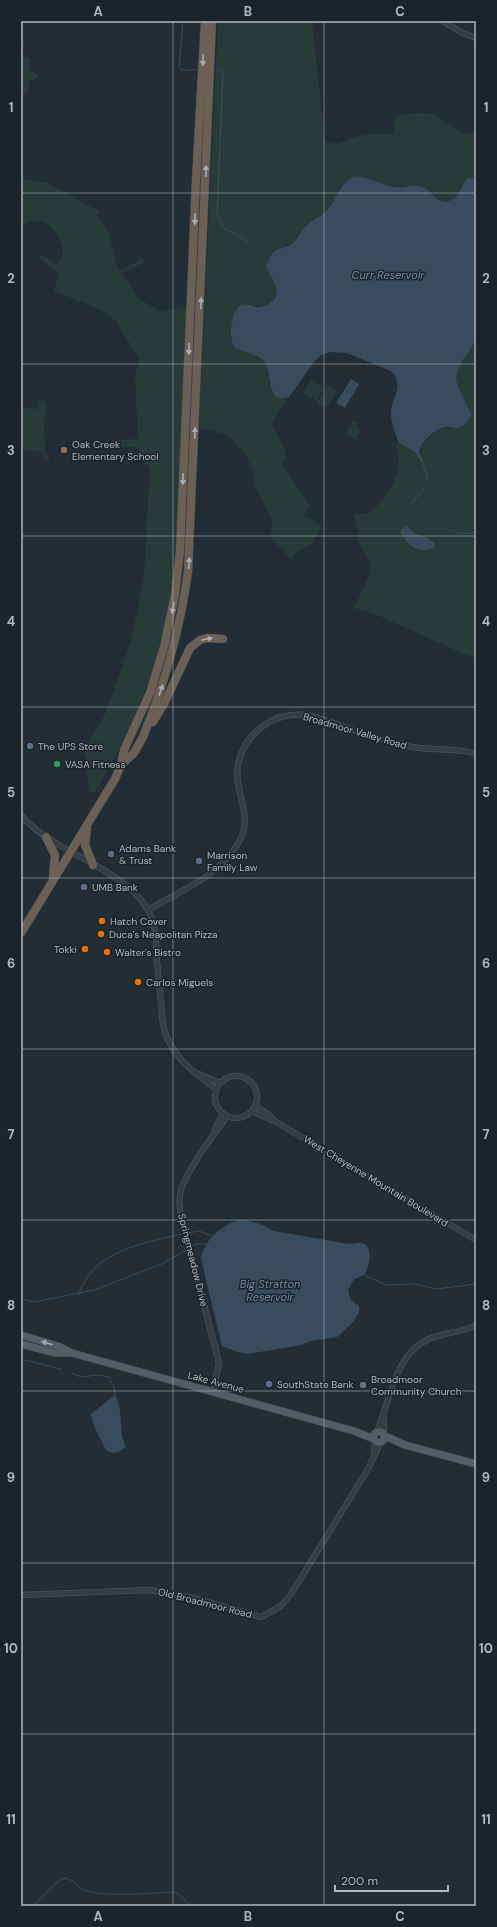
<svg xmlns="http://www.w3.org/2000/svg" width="497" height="1927" font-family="'DM Sans',sans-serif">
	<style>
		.green { fill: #273b39 }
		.water { fill: #384c5e }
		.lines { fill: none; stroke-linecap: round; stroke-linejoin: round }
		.stream { stroke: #384c5e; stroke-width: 1 }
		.minor-casing { stroke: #535c64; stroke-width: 6 }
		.major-casing { stroke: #414a53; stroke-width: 8 }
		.highway-casing { stroke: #404951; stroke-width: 9 }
		.minor { stroke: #353e47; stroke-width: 5 }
		.major { stroke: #535d67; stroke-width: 7 }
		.highway { stroke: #6c5f53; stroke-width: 8 }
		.oneway { fill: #a6acb2 }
		.oneway2 { fill: #9da7b1 }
		.grid { fill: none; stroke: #b0b9c3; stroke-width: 1; stroke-opacity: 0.55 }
		.education-dot { fill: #8d6e63; stroke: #1b232b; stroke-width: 1.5 }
		.service-dot { fill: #5c6f8a; stroke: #1b232b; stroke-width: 1.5 }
		.leisure-dot { fill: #2e9e5b; stroke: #1b232b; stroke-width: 1.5 }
		.food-dot { fill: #e8710a; stroke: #1b232b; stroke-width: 1.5 }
		.worship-dot { fill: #6b7280; stroke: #1b232b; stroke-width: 1.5 }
		.labels { text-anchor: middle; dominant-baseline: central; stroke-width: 3; stroke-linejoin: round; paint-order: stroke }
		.poi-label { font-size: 10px; fill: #b0b9c3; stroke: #1b232b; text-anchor: start }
		.street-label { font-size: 10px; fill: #b0b9c3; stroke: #1b232b }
		.water-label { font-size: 11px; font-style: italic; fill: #728da5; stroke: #1b232b }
		.neatline { fill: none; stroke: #b0b9c3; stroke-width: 1.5 }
		.grid-label { font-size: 13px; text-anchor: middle; font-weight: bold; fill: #b0b9c3 }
	</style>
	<rect width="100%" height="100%" fill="#222d36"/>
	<g class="green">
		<path d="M218 21H312L325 142C345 146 338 142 355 137 367 133 381 134 393 134L396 116C433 109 434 113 463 135L476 132V176C462 177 462 189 456 198L446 202H440L427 189 407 186 387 185 364 177 355 176 341 186 333 202 326 211 306 227 294 242 286 246 270 275 277 289 272 302C257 311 247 299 238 308V350C245 352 253 353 259 357 274 367 264 387 276 396 279 398 284 400 288 401L282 406 272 424C275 437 292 450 282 464L310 505 304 515 322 526 313 543 296 553 291 559 271 538 272 519 255 486 252 469 246 455 229 435 199 428Z"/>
		<path d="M21 36 24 37 23 57 30 58 29 70 39 75 38 78 29 81 28 94 21 92Z"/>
		<path d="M21 179 48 183 100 212 96 215 109 233 117 267 121 270 142 259 145 262 120 274 129 283 138 298 161 312 179 307 187 308C185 364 182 421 180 477 177 542 174 606 154 669 139 713 117 754 94 794L89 791 84 750 105 714 119 676 131 640 139 604 144 573 150 467 139 459V447L113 448V440L138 439 135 378 139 358 115 320 103 311 54 291 59 273 38 257 40 254 56 264C60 260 64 255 63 248 62 238 49 222 39 221 34 220 26 224 21 225Z"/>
		<path d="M476 337V658L464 654 377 615 354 608C360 595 373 573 370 560L356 541 357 529 354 515C361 514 370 513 375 508 391 494 405 465 396 445L399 443 415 452 421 462V447C434 436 435 425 456 428L460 390 457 384 456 376 462 361 471 349Z"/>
		<path d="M311 380 324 388 317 401 303 393Z"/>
		<path d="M328 385 337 390 326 408 317 403Z"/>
		<path d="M38 401H45L46 416 44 419 45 451 47 455H49V460H44L43 452 21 450V409L34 407 38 411Z"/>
		<path d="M356 421 361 432 356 440 345 434 353 422Z"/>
	</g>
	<g class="water">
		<path d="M355 176C370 177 382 186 398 187 406 187 415 184 423 187 432 191 434 201 446 202L456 198 466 179 476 176V337L471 349 462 361 456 376 457 384 471 414C470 421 463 427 456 428 453 428 449 426 446 427 437 428 423 440 420 449 419 453 421 457 423 461L421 462 415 452 399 443C395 433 391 423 391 412 391 397 406 387 391 371L347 353 331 352 321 355 314 362 289 397C265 406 273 372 264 361 256 353 244 353 235 348 228 337 231 316 239 306 246 302 251 306 258 307 262 307 267 305 270 303 285 293 270 277 266 266 274 244 279 253 293 243 298 239 301 231 306 226 312 220 320 217 326 211 338 199 338 183 355 176Z"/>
		<path d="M351 379 359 384 345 408 336 403Z"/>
		<path d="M406 526 415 534C423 535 430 538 435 544L433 548C418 555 406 544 400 531Z"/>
		<path d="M239 1220H246L263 1225 274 1231 349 1244C353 1244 358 1242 362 1243 375 1246 369 1269 364 1275L354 1279 348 1290 351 1300 359 1306V1312L353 1322 337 1337 311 1341 301 1345 248 1354 237 1352 222 1346 201 1259C204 1240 220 1226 239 1220Z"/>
		<path d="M115 1395C124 1411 118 1432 126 1447 120 1452 114 1455 107 1451 103 1445 90 1419 91 1414Z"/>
	</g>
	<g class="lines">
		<g class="stream">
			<path d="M183 21 179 67 182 70H196"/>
			<path d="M216 71 221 69 223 73 217 216 224 228 250 243"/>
			<path d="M422 461 428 479"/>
			<path d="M411 504 426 487"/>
			<path d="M453 530C461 536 467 534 476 532"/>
			<path d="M188 1233 199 1231 213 1236"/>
			<path d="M190 1247 196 1244H207"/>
			<path d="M364 1275 386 1285 414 1284 436 1289 476 1284"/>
			<path d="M78 1294C84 1283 89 1272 99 1264 123 1246 155 1240 183 1234"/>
			<path d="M21 1299 34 1302 94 1290 162 1264 188 1249"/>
			<path d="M21 1359 61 1369"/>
			<path d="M72 1373 81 1377 98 1375 109 1377 114 1387 115 1395"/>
			<path d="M32 1906C44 1898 51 1885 64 1878 77 1881 74 1885 82 1889 98 1898 152 1893 172 1892L180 1895 190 1906"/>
		</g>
		<defs>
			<g id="minor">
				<path d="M443 21 462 33 476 38"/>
				<path d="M21 815C54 856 138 870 153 922 157 934 156 948 157 961 159 983 161 1004 163 1025 170 1056 192 1071 216 1089"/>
				<path d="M148 910C182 890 223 875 241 838 249 820 242 805 239 788 233 763 243 741 263 726 277 716 291 713 308 715 343 725 377 740 412 747 433 751 455 747 476 754"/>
				<path d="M199 1074 220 1083"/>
				<circle cx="236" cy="1097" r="21"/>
				<path d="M255 1105 272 1118"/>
				<path d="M252 1111 276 1122 476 1240"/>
				<path d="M215 1129 223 1113"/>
				<path d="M213 1392 219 1363 182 1220C180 1210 178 1200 181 1190 188 1168 214 1135 227 1116"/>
				<path d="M377 1432C390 1401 395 1353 429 1339 444 1332 462 1333 476 1325"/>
				<path d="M384 1434V1419"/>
				<path d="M374 1453 375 1441"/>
				<path d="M21 1595 149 1590 189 1597 261 1617 281 1606 293 1591 368 1469 381 1442"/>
			</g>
			<g id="major">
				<path d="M21 1335 58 1346 72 1353 354 1431 374 1439"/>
				<path d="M21 1344 55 1353H70"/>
				<circle cx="379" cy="1437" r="5.5"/>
				<path d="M385 1436 405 1445 476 1464"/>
			</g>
			<g id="highway">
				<path d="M153 722 164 704 190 648 200 640 207 638 223 639"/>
				<path d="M142 739C165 683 180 631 188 572L212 21"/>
				<path d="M121 765 134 753 144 735"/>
				<path d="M87 828 85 845 93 865"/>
				<path d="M46 837 55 855 53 878"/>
				<path d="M21 933 115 779 121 765 124 750 150 693 164 647 175 595 180 551 196 180 205 21"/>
			</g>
		</defs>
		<use href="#minor" class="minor-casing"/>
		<use href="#major" class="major-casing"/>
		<use href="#highway" class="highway-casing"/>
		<use href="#minor" class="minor"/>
		<use href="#major" class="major"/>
		<use href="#highway" class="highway"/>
	</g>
	<defs><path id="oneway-solid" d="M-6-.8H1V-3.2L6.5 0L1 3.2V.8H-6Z"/></defs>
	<g class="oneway">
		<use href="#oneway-solid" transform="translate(203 60) rotate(93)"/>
		<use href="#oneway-solid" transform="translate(206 171) rotate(-89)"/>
		<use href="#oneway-solid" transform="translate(195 219) rotate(92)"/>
		<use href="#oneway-solid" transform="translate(201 303) rotate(-87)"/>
		<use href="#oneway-solid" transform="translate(189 349) rotate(93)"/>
		<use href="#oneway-solid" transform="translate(195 433) rotate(-88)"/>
		<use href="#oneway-solid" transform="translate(183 479) rotate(92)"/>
		<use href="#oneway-solid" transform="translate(189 563) rotate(-86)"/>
		<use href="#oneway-solid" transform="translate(173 608) rotate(100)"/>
		<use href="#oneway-solid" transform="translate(207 639) rotate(-12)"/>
		<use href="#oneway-solid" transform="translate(161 690) rotate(-71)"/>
	</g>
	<use class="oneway2" href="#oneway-solid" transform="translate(47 1343) rotate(-164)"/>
	<path class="grid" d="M173 21V1906M324 21V1906M21 193H476M21 364H476M21 536H476M21 707H476M21 878H476M21 1049H476M21 1220H476M21 1391H476M21 1563H476M21 1734H476"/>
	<circle class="education-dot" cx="64" cy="450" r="4"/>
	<g class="service-dot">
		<circle cx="30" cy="746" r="4"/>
		<circle cx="111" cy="854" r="4"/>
		<circle cx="199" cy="861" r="4"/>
		<circle cx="84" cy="887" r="4"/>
		<circle cx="269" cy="1384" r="4"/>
	</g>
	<circle class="leisure-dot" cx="57" cy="764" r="4"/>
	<g class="food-dot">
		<circle cx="102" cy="921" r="4"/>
		<circle cx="101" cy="934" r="4"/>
		<circle cx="85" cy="949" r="4"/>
		<circle cx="107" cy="952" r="4"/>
		<circle cx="138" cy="982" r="4"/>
	</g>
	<circle class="worship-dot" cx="363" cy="1385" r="4"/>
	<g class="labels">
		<g class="poi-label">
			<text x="72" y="444">Oak Creek<tspan x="72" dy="12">Elementary School</tspan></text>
			<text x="38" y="746">The UPS Store</text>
			<text x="65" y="764">VASA Fitness</text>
			<text x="119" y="848">Adams Bank<tspan x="119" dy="12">&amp; Trust</tspan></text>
			<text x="207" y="855">Marrison<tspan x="207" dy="12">Family Law</tspan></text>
			<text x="92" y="887">UMB Bank</text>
			<text x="110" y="921">Hatch Cover</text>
			<text x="109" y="934">Duca's Neapolitan Pizza</text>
			<text x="77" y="949" text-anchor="end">Tokki</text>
			<text x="115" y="952">Walter's Bistro</text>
			<text x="146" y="982">Carlos Miguels</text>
			<text x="371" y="1379">Broadmoor<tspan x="371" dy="12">Community Church</tspan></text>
			<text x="277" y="1384">SouthState Bank</text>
		</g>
		<g class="street-label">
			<text transform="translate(355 731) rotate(16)">Broadmoor Valley Road</text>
			<text transform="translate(376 1181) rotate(31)">West Cheyenne Mountain Boulevard</text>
			<text transform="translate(193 1260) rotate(76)">Springmeadow Drive</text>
			<text transform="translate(216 1382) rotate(15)">Lake Avenue</text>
			<text transform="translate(205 1603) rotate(14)">Old Broadmoor Road</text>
		</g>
		<g class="water-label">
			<text x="388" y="275">Curr Reservoir</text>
			<text x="270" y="1284">Big Stratton<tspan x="270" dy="13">Reservoir</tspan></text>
		</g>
	</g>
	<rect width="497" height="1927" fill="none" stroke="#1b232b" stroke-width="44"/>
	<path d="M335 1885v6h113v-6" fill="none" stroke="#b0b9c3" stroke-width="2"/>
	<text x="341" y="1885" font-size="12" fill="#b0b9c3" stroke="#1b232b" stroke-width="3" paint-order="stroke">200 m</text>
	<rect x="22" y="22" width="453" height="1883" class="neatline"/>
	<g class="grid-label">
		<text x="98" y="16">A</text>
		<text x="248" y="16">B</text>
		<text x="400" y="16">C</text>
		<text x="11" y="112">1</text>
		<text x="486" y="112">1</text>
		<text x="11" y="283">2</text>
		<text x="486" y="283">2</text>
		<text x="11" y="455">3</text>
		<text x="486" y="455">3</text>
		<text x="11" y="626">4</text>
		<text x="486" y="626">4</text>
		<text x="11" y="797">5</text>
		<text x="486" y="797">5</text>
		<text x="11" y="968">6</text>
		<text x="486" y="968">6</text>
		<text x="11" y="1139">7</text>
		<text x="486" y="1139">7</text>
		<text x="11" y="1310">8</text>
		<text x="486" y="1310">8</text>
		<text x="11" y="1482">9</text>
		<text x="486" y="1482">9</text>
		<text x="11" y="1653">10</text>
		<text x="486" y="1653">10</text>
		<text x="11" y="1824">11</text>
		<text x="486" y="1824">11</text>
		<text x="98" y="1921">A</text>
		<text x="248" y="1921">B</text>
		<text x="400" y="1921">C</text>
	</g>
</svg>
